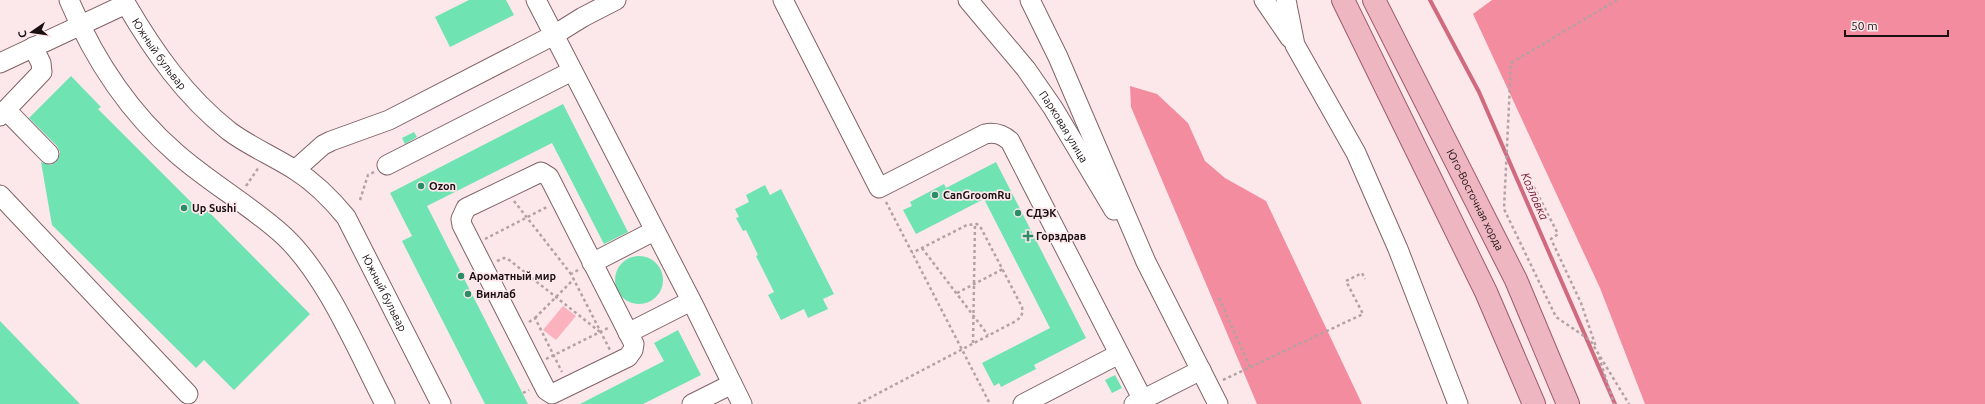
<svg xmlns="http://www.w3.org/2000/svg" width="1985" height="404" font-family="Ubuntu,sans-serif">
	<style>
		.green { fill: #fbb2be }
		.forest { fill: #f48c9f }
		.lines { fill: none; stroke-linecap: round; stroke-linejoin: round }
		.stream { stroke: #d06b7f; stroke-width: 4 }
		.building { fill: #6fe3b1 }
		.minor-casing { stroke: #806367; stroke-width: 21 }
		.major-casing { stroke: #9d5c68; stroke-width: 24 }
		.path { stroke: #b3a1a4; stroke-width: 2.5; stroke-dasharray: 3 3; stroke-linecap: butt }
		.minor { stroke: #fff; stroke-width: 19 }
		.major { stroke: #eeb6c1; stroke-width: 22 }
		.poi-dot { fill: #2a8d67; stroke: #fce7ea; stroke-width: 1.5 }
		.labels { text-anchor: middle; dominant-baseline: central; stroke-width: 3.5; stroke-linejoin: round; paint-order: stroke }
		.street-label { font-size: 11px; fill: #1a0f11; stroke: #fce7ea }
		.poi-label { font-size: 11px; font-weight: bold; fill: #1a0f11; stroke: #fce7ea; text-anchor: start }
		.water-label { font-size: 12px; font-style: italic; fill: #701330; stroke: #fce7ea }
	</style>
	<rect width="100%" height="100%" fill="#fce7ea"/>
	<path class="green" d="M563 306 576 316 556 340 543 330Z"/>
	<g class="forest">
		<path d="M1492 0H1985V404H1645L1600 288 1473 14Z"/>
		<path d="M1130 86 1157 94 1188 123 1205 161 1225 178 1266 201 1362 404H1257L1131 107Z"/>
	</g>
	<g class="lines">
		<path class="stream" d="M1430 0 1479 92 1615 404"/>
	</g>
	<g class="building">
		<path d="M469 0H506L514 15 450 47 435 17Z"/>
		<path d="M71 76 101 107 98 109 198 209 202 205 310 314 234 390 204 360 196 368 52 225 41 162 51 165 56 162 59 157 60 152 57 146 29 118Z"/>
		<path d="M563 104 628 232 604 244 552 143 427 206 528 404H485L402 241 412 236 390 193Z"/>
		<path d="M414 132 417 137 405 144 402 138Z"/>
		<path d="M996 162 1086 338 1034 365 1036 369 1001 387 999 383 994 386 982 363 1050 328 984 199 916 234 903 210 912 206 910 202 944 184 946 188Z"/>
		<path d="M765 185 770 195 781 189 834 294 823 299 828 309 808 318 804 309 781 320 768 295 774 292 756 256 758 255 746 230 743 231 736 218 739 217 735 209 749 202 746 195Z"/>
		<circle cx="639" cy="280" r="24"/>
		<path d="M0 321 80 404H0Z"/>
		<path d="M678 330 701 375 643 404H580L664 361 654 343Z"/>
		<path d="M1115 375 1122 388 1112 393 1105 380Z"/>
	</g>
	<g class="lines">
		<defs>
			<g id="minor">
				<path d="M69 0C93 57 129 112 176 153 210 183 250 205 284 236 326 275 358 352 385 404"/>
				<path d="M536 0 694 306 742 404"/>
				<path d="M783 0 879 188 985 134C995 132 1002 134 1010 141L1145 404"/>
				<path id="s1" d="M968 0 1026 69 1053 108 1114 210"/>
				<path d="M1030 0 1058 57 1146 262 1218 404"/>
				<path d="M1264 0 1290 38"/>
				<path d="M1286 0 1295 45 1356 153 1398 249 1458 404"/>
				<path id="s2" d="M0 63 126 4C154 52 185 96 229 131 249 146 273 156 295 170 314 182 332 200 346 217L441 404"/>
				<path d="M6 110 49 154"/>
				<path d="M0 116 42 72 41 63 33 47"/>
				<path d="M387 165 572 71"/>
				<path d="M295 170 323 145 331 141 389 120 554 35 583 17 616 0"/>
				<path d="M541 172 549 177 634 344 633 350 628 357 552 394 546 390 462 225 461 219 466 208Z"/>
				<path d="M0 195 188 394"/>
				<path d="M592 263 654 231"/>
				<path d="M628 333 691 301"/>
				<path d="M692 404 732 384"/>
				<path d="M1023 404 1119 354"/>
				<path d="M1134 404 1201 370"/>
			</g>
			<g id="major">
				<path d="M1343 0 1486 292 1534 404"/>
				<path id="s3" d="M1374 0 1516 280 1568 404"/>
			</g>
		</defs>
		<use href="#minor" class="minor-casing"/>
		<use href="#major" class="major-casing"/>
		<g class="path">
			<path d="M1617 0 1511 63 1504 209 1556 317 1590 340 1629 404"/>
			<path d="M246 186 259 167"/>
			<path d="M1531 195 1528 190 1534 187 1558 234 1551 239 1581 303 1596 347"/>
			<path d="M360 200 368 175 374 172"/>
			<path d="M514 201 571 274"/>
			<path d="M886 202 990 404"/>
			<path d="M485 239 547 207"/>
			<path d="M922 248 988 335"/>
			<path d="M497 261 504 258 508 259 600 332"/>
			<path d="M578 270 571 274 610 350"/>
			<path d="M957 293 1003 269"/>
			<path d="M1219 298 1250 367"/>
			<path d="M535 318 574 279"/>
			<path d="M529 322 535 318 562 372"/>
			<path d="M973 343 975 224"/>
			<path d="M1599 357 1614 404"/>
			<path d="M546 359 608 328"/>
			<path d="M1223 380 1363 314 1346 281 1362 273 1365 279"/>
			<path d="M523 393 529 390"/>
			<path d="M858 404 1016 321C1022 316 1023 314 1022 307L981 228 977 224 967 225 912 253"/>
		</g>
		<use href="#minor" class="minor"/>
		<use href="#major" class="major"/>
	</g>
	<g class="poi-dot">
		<circle cx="421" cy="186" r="4"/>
		<circle cx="935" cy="195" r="4"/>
		<circle cx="184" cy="208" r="4"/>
		<circle cx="1018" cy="213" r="4"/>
		<path d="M1026 230h4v4h4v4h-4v4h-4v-4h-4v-4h4z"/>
		<circle cx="461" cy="276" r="4"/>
		<circle cx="468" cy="294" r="4"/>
	</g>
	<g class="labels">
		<g class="street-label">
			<text stroke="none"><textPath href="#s2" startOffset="199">Южный бульвар</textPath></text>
			<text stroke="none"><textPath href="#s1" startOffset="159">Парковая улица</textPath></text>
			<text stroke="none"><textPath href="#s3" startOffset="224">Юго-Восточная хорда</textPath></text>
			<text stroke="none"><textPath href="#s2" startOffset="535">Южный бульвар</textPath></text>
		</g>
		<g class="poi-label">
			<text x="429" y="186">Ozon</text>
			<text x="943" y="195">CanGroomRu</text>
			<text x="192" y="208">Up Sushi</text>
			<text x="1026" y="213">СДЭК</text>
			<text x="1036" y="236">Горздрав</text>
			<text x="469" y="276">Ароматный мир</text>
			<text x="476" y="294">Винлаб</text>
		</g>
		<g class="water-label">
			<text transform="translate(1535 196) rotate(66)">Козловка</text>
		</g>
	</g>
	<g transform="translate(32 32) rotate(257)" stroke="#fce7ea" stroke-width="3" paint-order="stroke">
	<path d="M0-3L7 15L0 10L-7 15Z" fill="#1a0f11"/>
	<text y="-6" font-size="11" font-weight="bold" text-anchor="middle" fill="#1a0f11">С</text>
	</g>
	<path d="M1845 30v6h103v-6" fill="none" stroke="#1a0f11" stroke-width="2"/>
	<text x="1851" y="30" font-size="12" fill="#1a0f11" stroke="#fce7ea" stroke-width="3" paint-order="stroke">50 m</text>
</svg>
